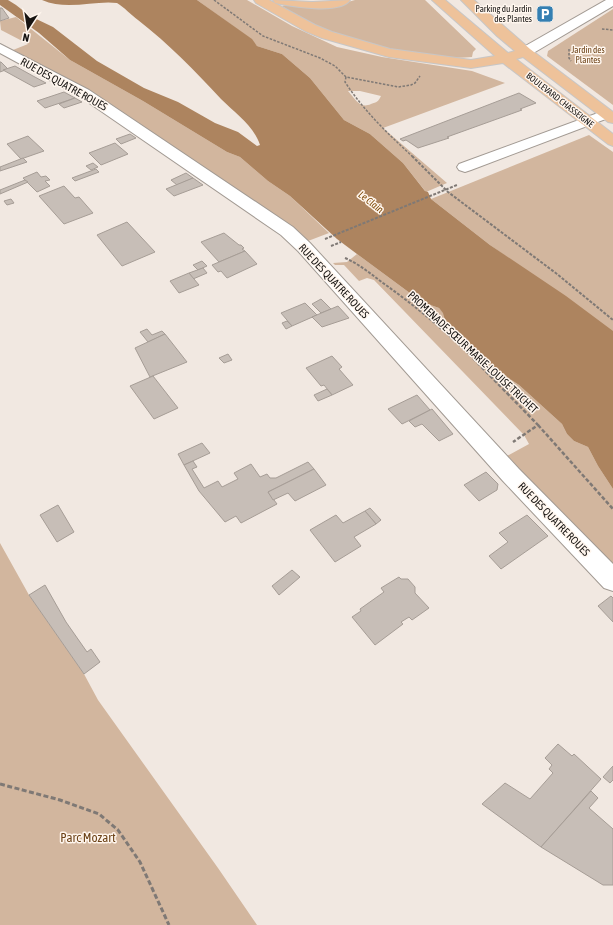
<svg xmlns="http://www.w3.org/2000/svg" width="613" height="925" font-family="'Asap Condensed',sans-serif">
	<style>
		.green { fill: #d2b69e; fill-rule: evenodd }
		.water { fill: #ad845f }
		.building { fill: #c7beb7; stroke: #a69d96 }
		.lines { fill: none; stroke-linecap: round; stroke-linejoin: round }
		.minor-casing { stroke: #a29a93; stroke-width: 2 }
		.major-casing { stroke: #c7c6c6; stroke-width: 2 }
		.path-far3 { stroke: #7f7975; stroke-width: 1.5; stroke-dasharray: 2.5 1.5; stroke-linecap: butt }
		.path-far2 { stroke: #7f7975; stroke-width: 2; stroke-dasharray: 3 1.5; stroke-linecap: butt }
		.path-far1 { stroke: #7f7975; stroke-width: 2.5; stroke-dasharray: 4 2; stroke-linecap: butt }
		.path { stroke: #7f7975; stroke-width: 3; stroke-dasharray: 5 2.5; stroke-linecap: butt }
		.minor { fill: #fff; fill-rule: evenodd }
		.major { fill: #eec29a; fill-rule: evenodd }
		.labels { text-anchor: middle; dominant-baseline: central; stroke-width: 3; stroke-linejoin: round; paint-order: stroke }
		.far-poi-label { font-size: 9px; fill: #161311; stroke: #fff6ee; text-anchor: end }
		.far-park-label { font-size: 9px; fill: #6d4318; stroke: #fff6ee }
		.far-street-label { font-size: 9px; fill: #161311; stroke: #fff6ee }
		.far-water-label { font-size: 10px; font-style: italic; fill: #7b4400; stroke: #fff6ee }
		.street-label { font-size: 11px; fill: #161311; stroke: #fff6ee }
		.near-park-label { font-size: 13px; fill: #6d4318; stroke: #fff6ee }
	</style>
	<rect width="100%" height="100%" fill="#f1e8e1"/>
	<g class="green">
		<path d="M197 0H247L292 26 337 47 382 57 472 71 505 83 383 128 447 183 426 192 403 163 370 134 344 120 310 78 282 54 257 46 251 39ZM348 91H360L381 96C378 102 377 102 371 104 360 109 356 100 348 91Z"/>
		<path d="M355 0H425L476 49 473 52 472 57C420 62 324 38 282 6L286 5H337Z"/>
		<path d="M613 9V105L547 56 548 51Z"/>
		<path d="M16 17 70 60 143 101 227 152 240 157 268 181 290 196 329 233 308 241 296 230 118 109 89 90 13 50 28 44 1 30 0 21Z"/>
		<path d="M589 135 613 152V332L490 245 431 199Z"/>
		<path d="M357 254 422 302 439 308 499 372 519 385 562 424 567 434 574 441 588 447 598 466 613 489V565L505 457 529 444 524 435 374 280 367 278 359 281 344 265H335L333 263 347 262Z"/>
		<path d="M0 543 29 595 84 674 98 700 218 868 257 925H0Z"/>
	</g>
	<path class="water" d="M0 0H8L16 5 30 16 53 27 97 61 144 88 178 102 215 123 238 132 257 146 260 145C254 126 235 113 221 99 195 71 169 44 138 20 131 15 124 7 117 3 95 0 67 11 42 0H197L252 39 257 46 282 54 310 78 344 120 370 134 403 163 425 191 428 192 431 199 490 245 566 296 613 331V489L598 466 588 447 574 441 567 434 562 424 519 385 499 372 484 356 445 320 443 313 439 308 422 302 357 254 337 239 290 196 268 181 240 157 227 152 143 101 70 60 39 33 0 5Z"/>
	<g class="building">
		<path d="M0 8H2L9 18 0 21Z"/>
		<path d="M0 62H1L8 69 0 72Z"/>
		<path d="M15 66 33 76 46 83 34 87 3 70Z"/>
		<path d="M64 92 75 98 45 108 37 101Z"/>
		<path d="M519 93 536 103 520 109 522 110 447 137 449 138 418 148 406 140 403 141 400 139Z"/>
		<path d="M75 98 82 102 64 108 59 104Z"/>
		<path d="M130 134 136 138 121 144 116 139Z"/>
		<path d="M28 136 44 151 21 159 7 144Z"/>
		<path d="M115 143 128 154 101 165 89 153Z"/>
		<path d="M23 158 27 162 0 171V167Z"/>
		<path d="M93 163 98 167 91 170 86 166Z"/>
		<path d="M96 169 99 172 75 181 72 178Z"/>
		<path d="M37 172 41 177 46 176 50 180 45 181 50 186 37 192 23 178Z"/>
		<path d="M186 173 193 178 177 185 171 180Z"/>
		<path d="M193 178 203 185 174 196 166 189Z"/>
		<path d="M25 180 28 182 0 194V190Z"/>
		<path d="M64 186 75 198 79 197 93 213 64 224 39 196Z"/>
		<path d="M11 199 14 203 7 205 4 201Z"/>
		<path d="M127 222 155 252 122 266 97 235Z"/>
		<path d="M224 233 239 245H241L244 248 242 249 245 251 219 262 201 242Z"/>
		<path d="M245 251 257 264 227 278 221 271 218 272 212 265Z"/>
		<path d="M202 261 207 266 198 270 193 265Z"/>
		<path d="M203 268 207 273 193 279 189 273Z"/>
		<path d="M189 273 199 285 179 293 170 281Z"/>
		<path d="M321 299 331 309 321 313 312 304Z"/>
		<path d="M305 303 317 315 292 326 281 313Z"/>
		<path d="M338 306 349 318 322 327 312 317Z"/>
		<path d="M287 321 292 326 286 329 282 323Z"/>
		<path d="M147 329 152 335 162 331 165 334 148 342 140 332Z"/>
		<path d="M165 334 187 362 150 377 135 348Z"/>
		<path d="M228 354 232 360 224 363 219 358Z"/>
		<path d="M332 356 342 367 339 369 353 385 332 395 324 385 321 386 306 368Z"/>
		<path d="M153 376 178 408 154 419 130 386Z"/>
		<path d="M327 389 332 395 318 401 314 395Z"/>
		<path d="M417 395 430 410 402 424 388 409Z"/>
		<path d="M432 409 453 434 439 441 422 424 415 427 409 421Z"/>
		<path d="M202 443 210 453 184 465 178 454Z"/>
		<path d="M193 461 197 467 192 469 204 488 218 481 222 487 238 479 234 473 251 464 260 477 267 474 270 478H276L308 462 314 469 268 492 277 504 241 523 236 516 225 522 199 491 184 465Z"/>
		<path d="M314 469 326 485 295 501 288 493 273 500 268 492Z"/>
		<path d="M486 472 498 484 497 490 479 501 464 485Z"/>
		<path d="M58 505 74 532 57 542 40 515Z"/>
		<path d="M370 508 381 520 376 524 365 511Z"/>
		<path d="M365 511 376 524 354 537 361 546 335 562 310 530 336 515 343 523Z"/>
		<path d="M527 515 548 536 501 569 489 556 508 542 499 533Z"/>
		<path d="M292 570 300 577 279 595 272 586Z"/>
		<path d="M399 577 401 579H408L415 587V593L429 608 412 620 409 617 401 622 403 624 375 645 352 617 361 611 360 609 384 592 381 588Z"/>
		<path d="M45 585 66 622 87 652 91 649 100 662 84 674 29 595Z"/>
		<path d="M611 596 613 598V622L598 606Z"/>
		<path d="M558 744 572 756 574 754 601 779 541 847 482 804 505 783 530 799 553 773 549 769 552 765 545 758Z"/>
		<path d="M613 766V780L610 783 603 777Z"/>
		<path d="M591 791 598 798 589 808 613 829V885H603L541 847Z"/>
	</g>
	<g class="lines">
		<defs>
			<g id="minor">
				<path d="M606 0H613V6L530 55H520L518 52 520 49Z"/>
				<path d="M0 44 89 90 293 227 310 243 519 469 613 564V591L604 588 503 481 298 251 281 235 79 96 0 53Z"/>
				<path d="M606 110 611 111 613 114 611 117 471 170 465 172 459 170 457 167 459 164Z"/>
			</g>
			<g id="major">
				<path d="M254 0H269L315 25 332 32 390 49 471 60 495 56 432 0H445L508 53 515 51 497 36 461 0H474L530 49 613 112V123L608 122 523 57 516 59 613 134V146L608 144 503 63 471 68 389 57 322 38 305 31 256 3Z"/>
				<path d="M273 0 312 2 350 0C340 15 290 6 275 3Z"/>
			</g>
		</defs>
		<use href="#minor" class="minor-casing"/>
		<use href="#major" class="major-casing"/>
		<g class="path-far3">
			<path d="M214 0 263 36 320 58 335 66 346 77 398 87 411 85 415 83 420 76"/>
			<path d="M602 29 613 30"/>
			<path d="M569 49V58L571 61"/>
			<path d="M346 77 345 82C364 111 388 134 413 157"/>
		</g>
		<g class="path-far2">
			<path d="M412 156 448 192 557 274 613 320"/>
			<path d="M325 239 457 185"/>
			<path d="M331 246 341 242"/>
			<path d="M345 258C359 264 371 274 383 283 414 305 443 329 470 355"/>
		</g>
		<g class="path-far1">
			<path d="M469 354 538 425 513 442"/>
			<path d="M538 425 613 509"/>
		</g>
		<path class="path" d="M0 784 60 800 99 814 118 830 140 862 169 925"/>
		<use href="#minor" class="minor"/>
		<use href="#major" class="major"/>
	</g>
	<defs>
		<symbol id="parking-square" viewBox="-11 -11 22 22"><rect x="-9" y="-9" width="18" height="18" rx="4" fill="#347fb2" stroke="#fff6ee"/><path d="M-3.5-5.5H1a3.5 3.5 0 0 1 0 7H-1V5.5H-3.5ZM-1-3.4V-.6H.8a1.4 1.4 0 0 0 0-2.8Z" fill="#fff"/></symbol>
	</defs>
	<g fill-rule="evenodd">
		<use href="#parking-square" x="535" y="4" width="20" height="20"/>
	</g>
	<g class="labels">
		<g class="far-poi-label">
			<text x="532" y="9">Parking du Jardin<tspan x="532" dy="10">des Plantes</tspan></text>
		</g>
		<g class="far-park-label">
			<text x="588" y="50">Jardin des<tspan x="588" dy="10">Plantes</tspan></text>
		</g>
		<g class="far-street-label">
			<text transform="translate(560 100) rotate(38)">BOULEVARD CHASSEIGNE</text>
		</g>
		<g class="far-water-label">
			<text transform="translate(371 202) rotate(38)">Le Clain</text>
		</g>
		<g class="street-label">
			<text transform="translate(64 84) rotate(29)">RUE DES QUATRE ROUES</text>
			<text transform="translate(334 281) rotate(47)">RUE DES QUATRE ROUES</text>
			<text transform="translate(473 352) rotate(43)">PROMENADE SŒUR MARIE-LOUISE TRICHET</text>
			<text transform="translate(554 519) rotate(46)">RUE DES QUATRE ROUES</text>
		</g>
		<g class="near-park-label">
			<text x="88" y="837">Parc Mozart</text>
		</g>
	</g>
	<g transform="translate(28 28) rotate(192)" stroke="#fff6ee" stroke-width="3" paint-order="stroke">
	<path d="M0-3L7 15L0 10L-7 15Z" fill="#161311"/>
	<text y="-6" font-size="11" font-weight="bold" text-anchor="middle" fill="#161311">N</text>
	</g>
</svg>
